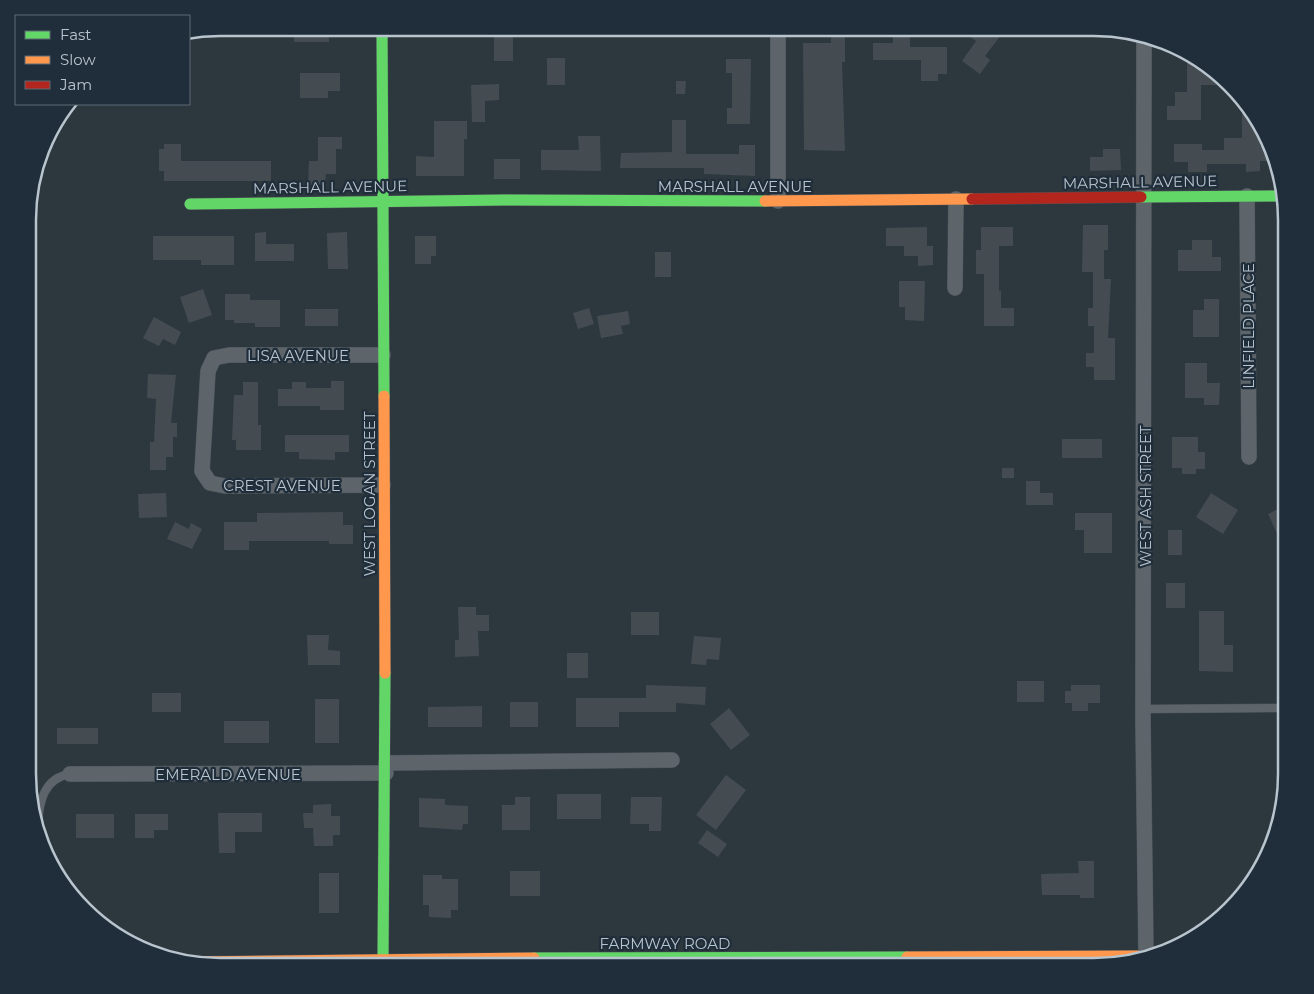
<svg xmlns="http://www.w3.org/2000/svg" width="1314" height="994" font-family="Montserrat,sans-serif">
	<style>
		.building { fill: #444c52 }
		.lines { fill: none; stroke-linecap: round; stroke-linejoin: round }
		.lane-casing { stroke: #4c5358; stroke-width: 9 }
		.street-casing { stroke: #4c5358; stroke-width: 16 }
		.fast-casing { stroke: #4c5358; stroke-width: 12 }
		.slow-casing { stroke: #4c5358; stroke-width: 12 }
		.jam-casing { stroke: #4c5358; stroke-width: 12 }
		.lane { stroke: #5d656b; stroke-width: 8 }
		.street { stroke: #5d656b; stroke-width: 15 }
		.fast { stroke: #63d668; stroke-width: 11 }
		.slow { stroke: #ff974d; stroke-width: 11 }
		.jam { stroke: #b3261e; stroke-width: 11 }
		.labels { text-anchor: middle; dominant-baseline: central; stroke-width: 4.5; stroke-linejoin: round; paint-order: stroke }
		.street-label { font-size: 15px; fill: #b8c4ce; stroke: #1f2e3a }
		.rim { fill: none; stroke: #b8c4ce; stroke-width: 2.5 }
	</style>
	<rect width="100%" height="100%" fill="#2d373e"/>
	<g class="building">
		<rect x="294" y="28" width="35" height="14"/>
		<rect x="494" y="28" width="19" height="33"/>
		<path d="M977 28H991L1001 35 985 56 990 60 980 74 962 61 976 41 970 37Z"/>
		<path d="M831 30H845V62H842L845 151 804 150 803 43H831Z"/>
		<path d="M893 37H910V47H947V74H938V81H921V60H873V43H893Z"/>
		<path d="M1187 55 1221 75 1228 85H1201V120H1167V106H1175V92H1187Z"/>
		<rect x="547" y="58" width="18" height="27"/>
		<path d="M726 59H751L750 124H727V108H732V73H726Z"/>
		<path d="M300 73H340V91H328V98H300Z"/>
		<path d="M676 81H686L685 94H676Z"/>
		<path d="M499 84V100L485 101V122H472L471 85Z"/>
		<path d="M1242 103 1259 126 1260 146H1269L1273 161H1260V171L1246 172V164H1207V172H1188V162H1174V144H1202V150H1224V138H1242Z"/>
		<path d="M672 120H686V154H739V145H755V176L704 174V168H620L621 153 672 152Z"/>
		<path d="M434 121H467V139H464V176H416V156L434 157Z"/>
		<path d="M578 136H600L601 171 541 170V150H579Z"/>
		<path d="M318 137H342V149H336V174H326L325 185H308L309 161H318Z"/>
		<path d="M164 144H181V161H271V181H164V171H159V149H164Z"/>
		<path d="M1103 149H1120L1121 170 1090 171V157H1103Z"/>
		<rect x="494" y="159" width="26" height="20"/>
		<path d="M1083 225H1108V250H1104V279H1111L1108 338H1115V380H1094V367H1086V353H1094V326H1088V308H1093V272H1082Z"/>
		<path d="M927 227V246H933V265L918 266V256H904V246H886V228Z"/>
		<path d="M981 227H1013V246H999V291H1001V308H1014V326H984V274H976V250H981Z"/>
		<path d="M266 232V244H294V261H255V233Z"/>
		<path d="M347 232 348 269H328L327 233Z"/>
		<path d="M153 236H234V265H201V260H153Z"/>
		<path d="M415 236H436V256H431V264H415Z"/>
		<path d="M1192 240H1212V257H1221V271H1178V250H1192Z"/>
		<rect x="655" y="252" width="16" height="25"/>
		<path d="M899 281H925L924 321 905 320V307H899Z"/>
		<path d="M203 289 212 315 189 323 180 297Z"/>
		<path d="M225 294H250V300H280V327H255V323H234V320H225Z"/>
		<path d="M1204 299H1219V337H1193V310H1204Z"/>
		<path d="M589 308 594 324 578 329 573 313Z"/>
		<rect x="305" y="309" width="33" height="17"/>
		<path d="M628 311 630 324 621 326 623 334 601 338 597 316Z"/>
		<path d="M154 317 181 332 175 345 163 339 159 346 143 338Z"/>
		<path d="M1185 363H1207V383H1220L1219 405H1204V398H1185Z"/>
		<path d="M148 374 176 375 171 423H177V437H173V457H166V470H150V442H154L156 399 147 398Z"/>
		<path d="M331 381H344V410H320V406H278V389H292V382H306V388H331Z"/>
		<path d="M243 382H258V425H261V450H236V440H232L234 395H243Z"/>
		<path d="M285 435H349V452H335V460L299 459V452H285Z"/>
		<path d="M1172 437H1198V452H1205V469H1196V474H1182V468H1172Z"/>
		<rect x="1062" y="439" width="40" height="19"/>
		<rect x="1002" y="468" width="12" height="10"/>
		<path d="M1026 481H1040V493H1053V505H1026Z"/>
		<path d="M166 493 167 517 139 518 138 494Z"/>
		<path d="M1211 493 1238 510 1223 534 1196 517Z"/>
		<path d="M1280 508 1282 512 1286 510V553L1268 514Z"/>
		<path d="M343 512V525H353V544H329V541H249V550H224V522H257V513Z"/>
		<path d="M1075 513H1112V553H1084V530H1075Z"/>
		<path d="M175 522 189 529 191 523 202 529 192 549 167 539Z"/>
		<rect x="1168" y="530" width="14" height="25"/>
		<rect x="1166" y="583" width="19" height="25"/>
		<path d="M458 607H476V615H489V631H478L479 656 455 657V640H459Z"/>
		<path d="M1199 611H1224V645H1233V672L1199 671Z"/>
		<rect x="631" y="612" width="28" height="23"/>
		<path d="M307 635H329L328 650 340 651V665H308Z"/>
		<path d="M694 636 721 638 719 660 707 659 706 665 691 664Z"/>
		<rect x="567" y="653" width="21" height="25"/>
		<rect x="1017" y="681" width="27" height="21"/>
		<path d="M646 685 706 687 705 705 676 703V712H619V727H576V698H646Z"/>
		<path d="M1071 685H1100V703H1088V711H1072V703H1065V691H1071Z"/>
		<rect x="152" y="693" width="29" height="19"/>
		<rect x="315" y="699" width="24" height="44"/>
		<rect x="510" y="702" width="28" height="25"/>
		<path d="M482 706V727H428V707Z"/>
		<path d="M729 708 750 735 731 750 710 724Z"/>
		<rect x="224" y="721" width="45" height="22"/>
		<rect x="57" y="728" width="41" height="16"/>
		<path d="M726 775 746 790 716 830 696 815Z"/>
		<rect x="557" y="794" width="44" height="25"/>
		<path d="M515 797H530V830H502V805H515Z"/>
		<path d="M631 797H662L661 831H649V824H630Z"/>
		<path d="M419 798 445 799V805L468 806V824H463L462 830 419 827Z"/>
		<path d="M331 804V816H340V835H333V846H314L313 828H304L303 813H313V805Z"/>
		<path d="M218 813H262V832H235V853H219Z"/>
		<rect x="76" y="814" width="38" height="24"/>
		<path d="M135 814H168V830H154V838H135Z"/>
		<path d="M707 830 727 844 718 857 698 843Z"/>
		<path d="M1078 861H1094V898H1080V895H1042L1041 874 1079 873Z"/>
		<rect x="510" y="871" width="30" height="25"/>
		<rect x="319" y="873" width="20" height="40"/>
		<path d="M423 875H442V879H458V910H451V918L429 917V905H423Z"/>
	</g>
	<g class="lines">
		<defs>
			<g id="lane">
				<path d="M1143 709 1286 708"/>
				<path d="M38 824C39 802 44 778 70 774"/>
			</g>
			<g id="street">
				<path d="M778 28V201"/>
				<path d="M1144 37 1143 722 1146 954"/>
				<path d="M1247 196 1249 457"/>
				<path d="M955 288 956 199"/>
				<path d="M383 355H229L214 358 208 371 202 471 210 483 225 486 383 485"/>
				<path d="M386 763 672 760"/>
				<path d="M70 774 386 773"/>
			</g>
			<g id="fast">
				<path d="M382 28 384 396"/>
				<path d="M1141 197 1281 196"/>
				<path d="M190 204 504 200 765 201"/>
				<path d="M534 958 907 957"/>
				<path d="M383 960 385 673"/>
			</g>
			<g id="slow">
				<path d="M765 201 972 199"/>
				<path d="M384 396 385 673"/>
				<path d="M907 957 1138 956"/>
				<path d="M191 962 534 958"/>
			</g>
			<path id="jam" d="M972 199 1141 197"/>
		</defs>
		<use href="#lane" class="lane-casing"/>
		<use href="#street" class="street-casing"/>
		<use href="#fast" class="fast-casing"/>
		<use href="#slow" class="slow-casing"/>
		<use href="#jam" class="jam-casing"/>
		<use href="#lane" class="lane"/>
		<use href="#street" class="street"/>
		<use href="#fast" class="fast"/>
		<use href="#slow" class="slow"/>
		<use href="#jam" class="jam"/>
	</g>
	<g class="labels">
		<g class="street-label">
			<text transform="translate(1140 182) rotate(-1)">MARSHALL AVENUE</text>
			<text x="735" y="186">MARSHALL AVENUE</text>
			<text transform="translate(330 187) rotate(-1)">MARSHALL AVENUE</text>
			<text transform="translate(1248 326) rotate(-90)">LINFIELD PLACE</text>
			<text x="298" y="355">LISA AVENUE</text>
			<text x="282" y="485">CREST AVENUE</text>
			<text transform="translate(369 494) rotate(-90)">WEST LOGAN STREET</text>
			<text transform="translate(1145 496) rotate(-90)">WEST ASH STREET</text>
			<text x="228" y="774">EMERALD AVENUE</text>
			<text x="665" y="943">FARMWAY ROAD</text>
		</g>
	</g>
	<path d="M0 0H1314V994H0ZM220 36H1094A184 184 0 0 1 1278 220V774A184 184 0 0 1 1094 958H220A184 184 0 0 1 36 774V220A184 184 0 0 1 220 36Z" fill="#1f2e3a" fill-rule="evenodd"/>
	<path class="rim" d="M220 36H1094A184 184 0 0 1 1278 220V774A184 184 0 0 1 1094 958H220A184 184 0 0 1 36 774V220A184 184 0 0 1 220 36Z"/>
	<rect x="15" y="15" width="175" height="90" fill="#1f2e3a" stroke="#5c6a75"/>
	<rect x="25" y="31" width="25" height="8" fill="#63d668" stroke="#5c6a75"/>
	<text x="60" y="40" font-size="15" fill="#b8c4ce">Fast</text>
	<rect x="25" y="56" width="25" height="8" fill="#ff974d" stroke="#5c6a75"/>
	<text x="60" y="65" font-size="15" fill="#b8c4ce">Slow</text>
	<rect x="25" y="81" width="25" height="8" fill="#b3261e" stroke="#5c6a75"/>
	<text x="60" y="90" font-size="15" fill="#b8c4ce">Jam</text>
</svg>
